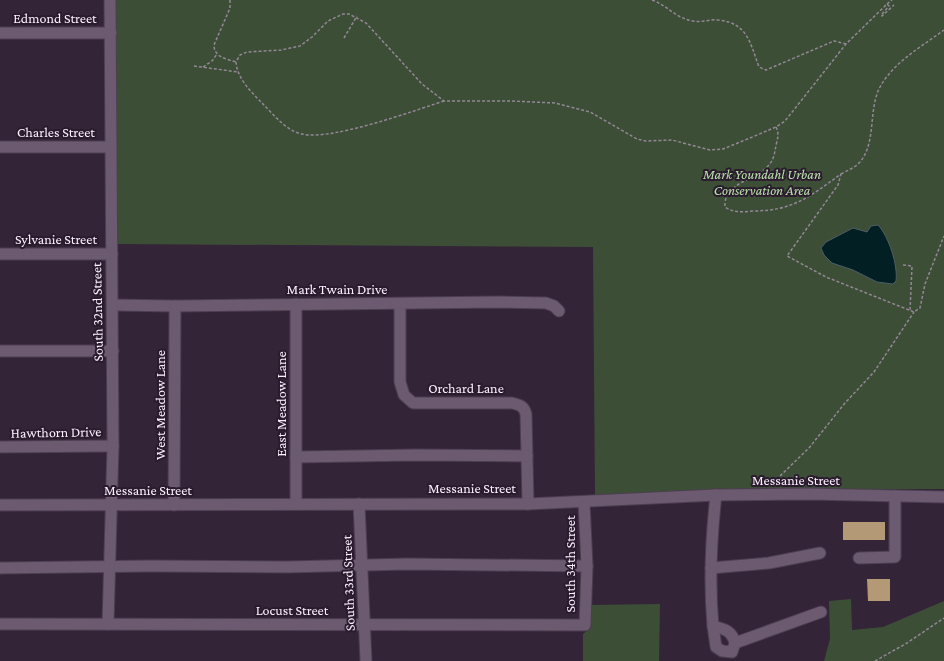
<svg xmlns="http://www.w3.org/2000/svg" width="944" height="661" font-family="'Crimson Pro',serif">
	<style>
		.green { fill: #3d4e37 }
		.water { fill: #021f23; stroke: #4d5e65 }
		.building { fill: #b39975 }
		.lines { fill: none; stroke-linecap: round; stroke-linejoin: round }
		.minor-casing { stroke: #4c3f50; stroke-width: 13 }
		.path { stroke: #938697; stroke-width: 1.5; stroke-dasharray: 3 2; stroke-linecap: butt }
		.minor { stroke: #6b5a70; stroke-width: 11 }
		.labels { text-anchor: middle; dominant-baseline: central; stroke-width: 4; stroke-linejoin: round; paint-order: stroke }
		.street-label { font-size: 14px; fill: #fbf1fe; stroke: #2a1b2e }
		.park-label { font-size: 14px; font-style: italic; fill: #bae3aa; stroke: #2a1b2e }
	</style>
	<rect width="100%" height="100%" fill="#342438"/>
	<g class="green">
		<path d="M114 0H944V489L711 490 595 496 593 247 116 244Z"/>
		<path d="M851 599 852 630 883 627 944 601V661H824L830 639 829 601Z"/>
		<path d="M660 604 659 661H583V634L588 630V605Z"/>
	</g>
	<path class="water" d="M878 225C889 237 898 265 896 281L893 284 877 282 853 270 832 263 824 255 821 248 826 242 853 228 867 232 871 226Z"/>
	<g class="building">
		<rect x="843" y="522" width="42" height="18"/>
		<path d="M867 579H890V601H868Z"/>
	</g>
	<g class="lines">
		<defs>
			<g id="minor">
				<path d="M0 33H111"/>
				<path d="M0 147H111"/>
				<path d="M0 254H112"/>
				<path d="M400 304V382L404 395 413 403H512C520 405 524 406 526 414L528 504"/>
				<path d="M113 305 175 306 499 302 546 303 554 306 559 311"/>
				<path d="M0 351H113"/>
				<path d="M0 447 113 446"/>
				<path d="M296 457 416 455 527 456"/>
				<path d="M296 504V304"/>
				<path d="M359 504 366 661"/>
				<path d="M0 505 528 504 716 495 809 494 944 497"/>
				<path d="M174 505 175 306"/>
				<path d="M859 558 895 557V496"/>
				<path d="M0 568 150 566 287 567 407 564 587 566"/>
				<path d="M711 568 769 563 820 553"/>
				<path d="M0 624 585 625 587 566 584 502"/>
				<path d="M108 624 113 446 110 0"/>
				<path d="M713 626C709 582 711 539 716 495"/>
				<path d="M713 626C725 629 732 631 735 643L732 652 722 651 716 647Z"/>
				<path d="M735 643 821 612"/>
			</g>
		</defs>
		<use href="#minor" class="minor-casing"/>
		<g class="path">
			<path d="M230 0V8L214 45C214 57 226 59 236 62"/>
			<path d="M652 0C667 5 675 18 693 21 701 23 710 19 718 20 748 23 750 43 759 67L766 70 834 41 846 44"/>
			<path d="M887 4 892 0"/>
			<path d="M344 38 357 16"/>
			<path d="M194 66 238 72"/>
			<path d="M203 67 212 61 217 54"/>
			<path d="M444 101C413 111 331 141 302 134 286 131 273 114 262 103 251 92 237 78 236 62L240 55 247 52 281 50 300 46 312 37 328 21 343 14H349L366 23 422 84 444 101H512L555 103 590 112 637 139 646 141 672 140 710 150 723 149 750 138 776 127 785 121 846 44 887 4 889 6 881 15 882 16 894 5"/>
			<path d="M776 127C779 133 778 138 776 145 775 152 774 159 769 165 756 180 723 183 725 207 734 213 742 212 752 211 793 211 809 197 841 174L838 185 787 256 826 277 914 312 920 308 925 284 944 236"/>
			<path d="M841 174C846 171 852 169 857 165 877 147 868 112 879 89 892 63 921 47 944 30"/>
			<path d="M903 265 912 266 910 311"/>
			<path d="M776 485 780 476 809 448 845 403 874 372 914 312"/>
			<path d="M875 661 907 643 944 618"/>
		</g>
		<use href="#minor" class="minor"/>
	</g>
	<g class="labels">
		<g class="street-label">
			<text x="55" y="18">Edmond Street</text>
			<text x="56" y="132">Charles Street</text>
			<text x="56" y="239">Sylvanie Street</text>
			<text x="337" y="289">Mark Twain Drive</text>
			<text transform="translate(97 312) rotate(-91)">South 32nd Street</text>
			<text x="466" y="388">Orchard Lane</text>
			<text transform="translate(281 404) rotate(-90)">East Meadow Lane</text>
			<text transform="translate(160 405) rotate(-90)">West Meadow Lane</text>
			<text transform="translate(56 432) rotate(-1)">Hawthorn Drive</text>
			<text x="796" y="480">Messanie Street</text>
			<text x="472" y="488">Messanie Street</text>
			<text x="148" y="490">Messanie Street</text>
			<text transform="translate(570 564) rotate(-90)">South 34th Street</text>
			<text transform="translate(348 583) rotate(-92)">South 33rd Street</text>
			<text x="292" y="610">Locust Street</text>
		</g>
		<g class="park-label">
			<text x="762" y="174">Mark Youndahl Urban<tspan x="762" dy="16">Conservation Area</tspan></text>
		</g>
	</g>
</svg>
